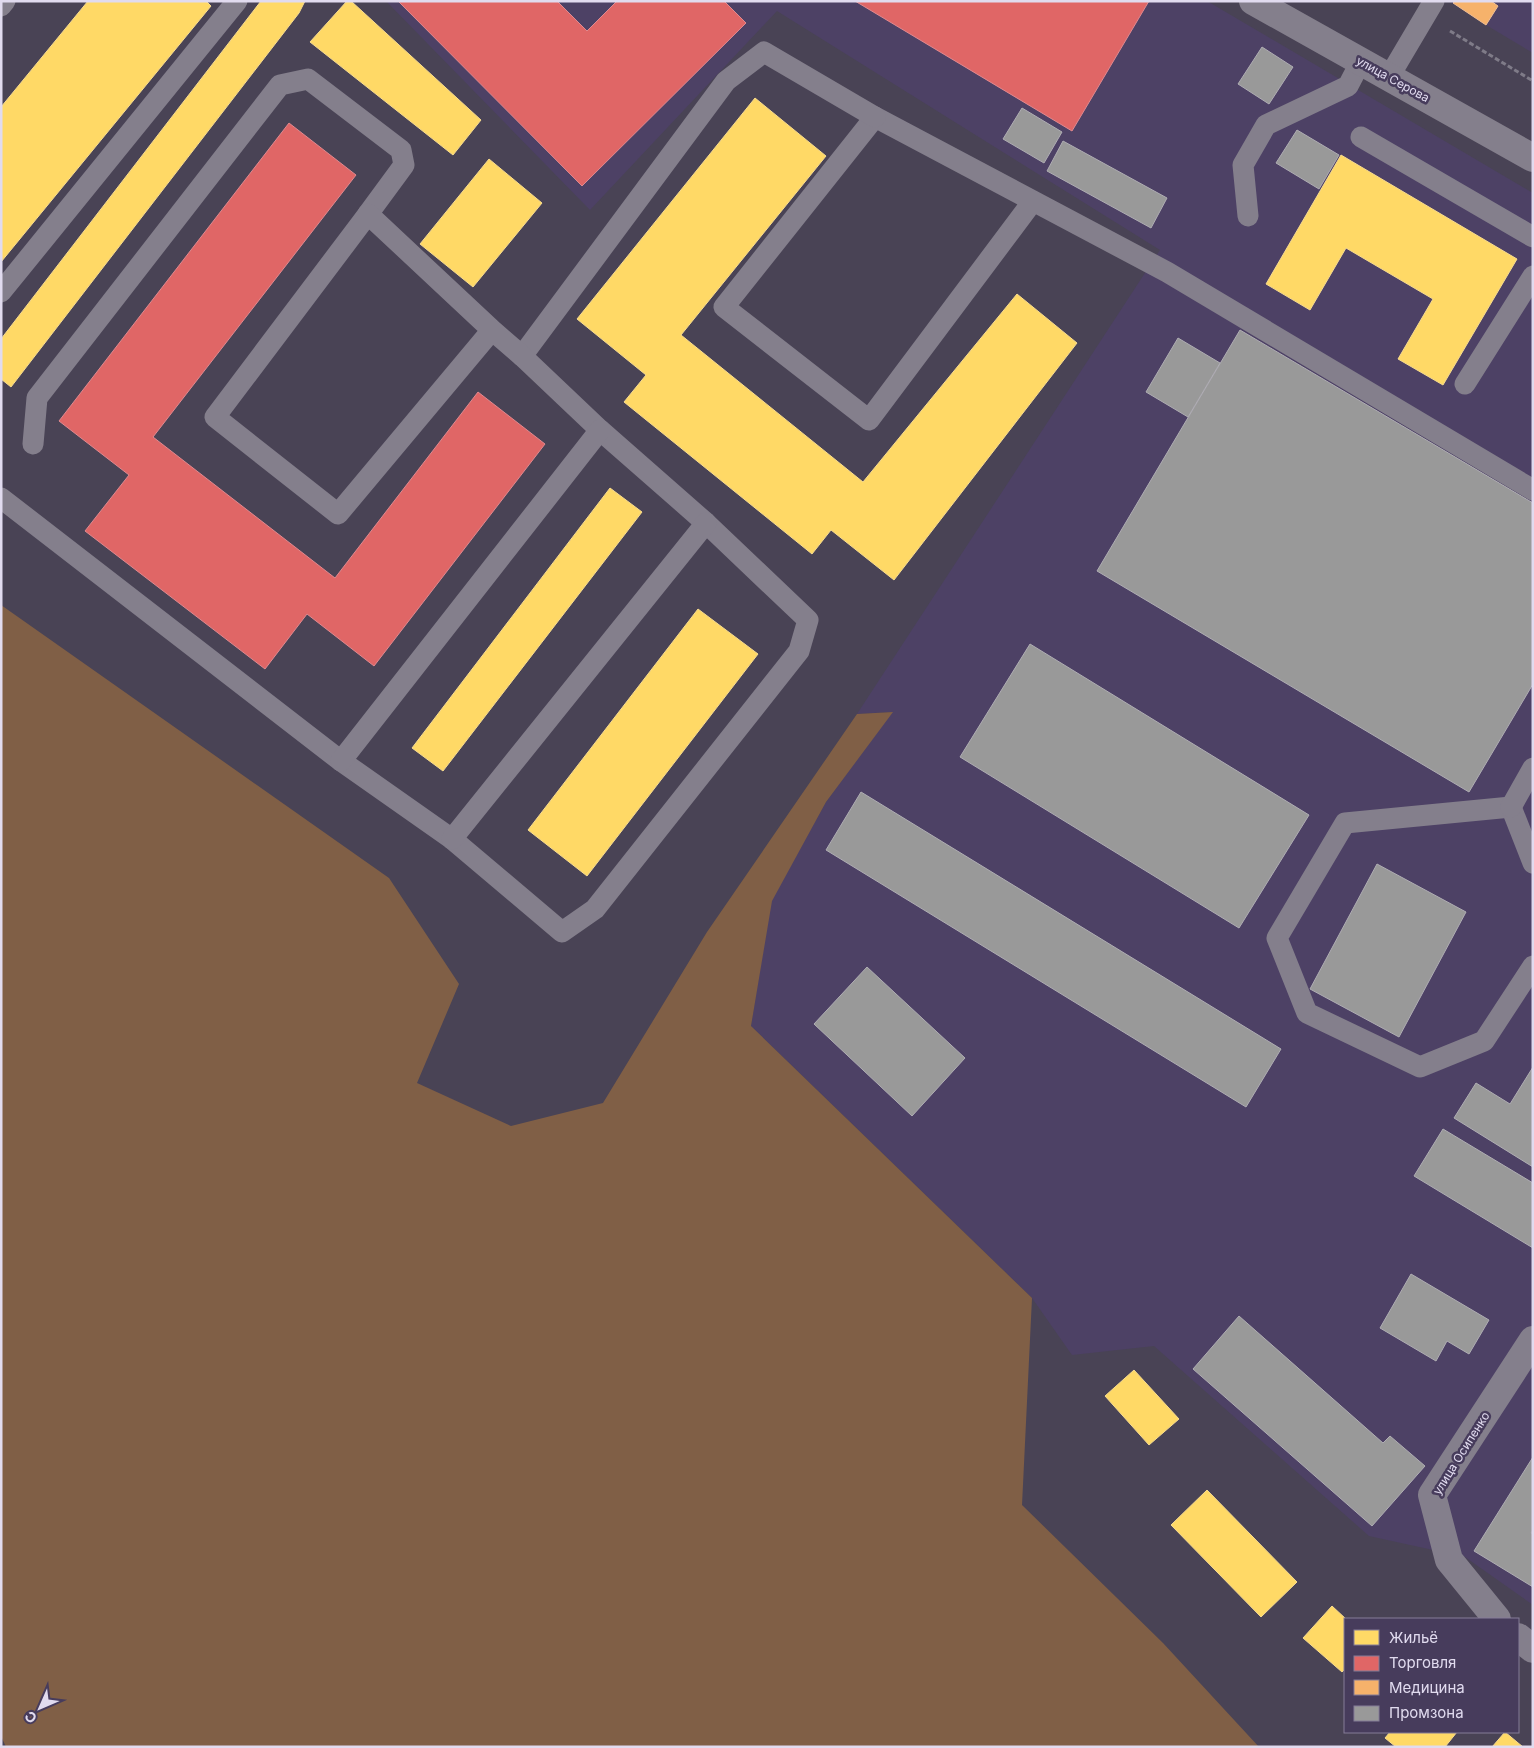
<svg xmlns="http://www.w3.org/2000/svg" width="1534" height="1748" font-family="Inter,sans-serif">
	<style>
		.built { fill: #4d4165 }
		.green { fill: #805f46 }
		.homes { fill: #ffd966; stroke: #f6da8f }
		.shops { fill: #e06666; stroke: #e0898f }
		.health { fill: #f6b26b; stroke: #f0be93 }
		.industry { fill: #999; stroke: #afadb3 }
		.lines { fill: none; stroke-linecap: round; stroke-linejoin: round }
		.path { stroke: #7f7b88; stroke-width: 3; stroke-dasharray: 5 2.5; stroke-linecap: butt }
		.lane { stroke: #847f8c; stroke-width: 21 }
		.secondary { stroke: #847f8c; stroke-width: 28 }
		.labels { text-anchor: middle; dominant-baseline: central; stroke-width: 5; stroke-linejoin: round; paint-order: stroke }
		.street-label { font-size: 12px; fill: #e1dbef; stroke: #473c5c }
	</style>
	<rect width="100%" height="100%" fill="#494355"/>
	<g class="built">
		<path d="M386 1H1207L1533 193V1605L1465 1557 1369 1536 1154 1346 1072 1355 1032 1298 751 1026 771 901 826 802 892 712 857 714 1160 250 777 11 590 210Z"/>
		<path d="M1449 1H1533V53L1486 25Z"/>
	</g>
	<path class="green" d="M1 605 389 878 459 984 417 1083 511 1126 603 1103 707 932 857 714 893 712 826 802 772 901 751 1026 1032 1298 1022 1505 1163 1643 1259 1747H6L1 1736Z"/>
	<g class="homes">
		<path d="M88 1H206L211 6 1 262V107Z"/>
		<path d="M261 1H305L299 13 11 387 1 379V339Z"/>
		<path d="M347 1H351L481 120 453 155 310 42Z"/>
		<path d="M755 98 826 156 681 335 863 482 1017 294 1077 343 894 580 831 530 812 554 624 402 646 375 577 319Z"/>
		<path d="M1341 155 1517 259 1443 385 1398 359 1433 299 1346 248 1310 310 1266 284Z"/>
		<path d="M489 159 542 203 473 287 420 244Z"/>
		<path d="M610 488 642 512 443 771 412 748Z"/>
		<path d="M698 609 758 654 587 876 528 830Z"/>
		<path d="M1134 1370 1179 1419 1149 1445 1105 1396Z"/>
		<path d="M1207 1490 1297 1582 1261 1617 1171 1525Z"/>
		<path d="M1332 1606 1346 1619 1345 1669 1342 1672 1303 1638Z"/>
		<path d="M1390 1732H1457L1445 1747H1396L1385 1738Z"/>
		<path d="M1505 1732 1523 1747H1492Z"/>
	</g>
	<g class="shops">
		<path d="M398 1H557L587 31 617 1H724L746 23 582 186Z"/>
		<path d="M855 1H1149L1072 131Z"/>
		<path d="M289 123 356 175 153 437 335 578 478 392 545 444 374 666 307 614 265 669 85 531 129 475 59 421Z"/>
	</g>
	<path class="health" d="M1455 1H1491L1498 6 1486 25 1453 3Z"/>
	<g class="industry">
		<path d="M1262 47 1293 67 1269 104 1238 84Z"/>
		<path d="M1022 108 1062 132 1044 163 1003 139Z"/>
		<path d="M1297 130 1339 155 1319 189 1276 163Z"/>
		<path d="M1063 141 1167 198 1151 228 1047 171Z"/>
		<path d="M1240 330 1533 503V684L1469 792 1097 571Z"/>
		<path d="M1178 338 1220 363 1188 417 1146 392Z"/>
		<path d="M1030 644 1309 815 1239 928 960 757Z"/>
		<path d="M861 792 1281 1049 1246 1107 826 850Z"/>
		<path d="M1377 864 1466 912 1399 1037 1310 989Z"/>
		<path d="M867 967 965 1058 912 1116 814 1024Z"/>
		<path d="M1533 1067V1167L1454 1118 1476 1083 1510 1104Z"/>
		<path d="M1443 1129 1533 1183V1248L1414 1176Z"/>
		<path d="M1411 1274 1489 1320 1469 1354 1447 1341 1436 1361 1380 1328Z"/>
		<path d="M1239 1316 1383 1443 1390 1436 1425 1466 1372 1526 1193 1369Z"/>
		<path d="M1533 1457V1530L1531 1533 1533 1534V1587L1474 1551Z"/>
	</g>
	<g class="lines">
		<path class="path" d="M1450 31 1533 81"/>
		<g class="lane">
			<path d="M1 6 5 1"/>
			<path d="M1389 77 1434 1"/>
			<path d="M1361 137 1533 237"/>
			<path d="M1033 201 869 420 724 307 875 117 1167 272 1533 490"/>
			<path d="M1248 216 1243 165 1266 125 1348 86 1361 61"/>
			<path d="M1 292 237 1"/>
			<path d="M522 356 726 81 764 52 875 117"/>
			<path d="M1465 384 1533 276"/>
			<path d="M33 444 37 398 280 85 308 79 401 150 404 165 368 214"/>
			<path d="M1 498 341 761 452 839 562 932 595 909 799 651 808 620 706 523 600 430 522 356 492 330 368 214 215 417 338 514 492 330"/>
			<path d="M341 761 600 430"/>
			<path d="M1511 807 1345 823 1277 938 1307 1013 1420 1067 1484 1041 1533 966"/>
			<path d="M1511 807 1533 863"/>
			<path d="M1511 807 1533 768"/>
			<path d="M452 839 706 523"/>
		</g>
		<g class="secondary">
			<path d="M1253 1 1533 158"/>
			<path d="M1497 1619 1449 1560 1432 1495 1533 1340"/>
			<path d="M1518 1637 1533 1649"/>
		</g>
	</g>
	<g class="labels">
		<g class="street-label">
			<text transform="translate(1393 79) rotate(29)">улица Серова</text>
			<text transform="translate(1461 1453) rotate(-58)">улица Осипенко</text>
		</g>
	</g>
	<rect width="1534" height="1748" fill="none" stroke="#e1dbef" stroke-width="5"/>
	<rect x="1344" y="1618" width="175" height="115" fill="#473c5c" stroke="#857c97"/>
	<rect x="1354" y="1630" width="25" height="15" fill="#ffd966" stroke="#857c97"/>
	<text x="1389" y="1643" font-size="15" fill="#e1dbef">Жильё</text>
	<rect x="1354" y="1656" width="25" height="15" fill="#e06666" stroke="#857c97"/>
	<text x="1389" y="1668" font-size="15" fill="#e1dbef">Торговля</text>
	<rect x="1354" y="1680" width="25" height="15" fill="#f6b26b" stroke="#857c97"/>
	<text x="1389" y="1693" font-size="15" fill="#e1dbef">Медицина</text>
	<rect x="1354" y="1706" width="25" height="15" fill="#999999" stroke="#857c97"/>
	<text x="1389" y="1718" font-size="15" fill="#e1dbef">Промзона</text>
	<g transform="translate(40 1708) rotate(225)" stroke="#473c5c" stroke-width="4" paint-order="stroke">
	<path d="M0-4L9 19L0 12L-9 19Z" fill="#e1dbef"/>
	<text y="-8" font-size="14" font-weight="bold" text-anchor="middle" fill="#e1dbef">С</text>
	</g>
</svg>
